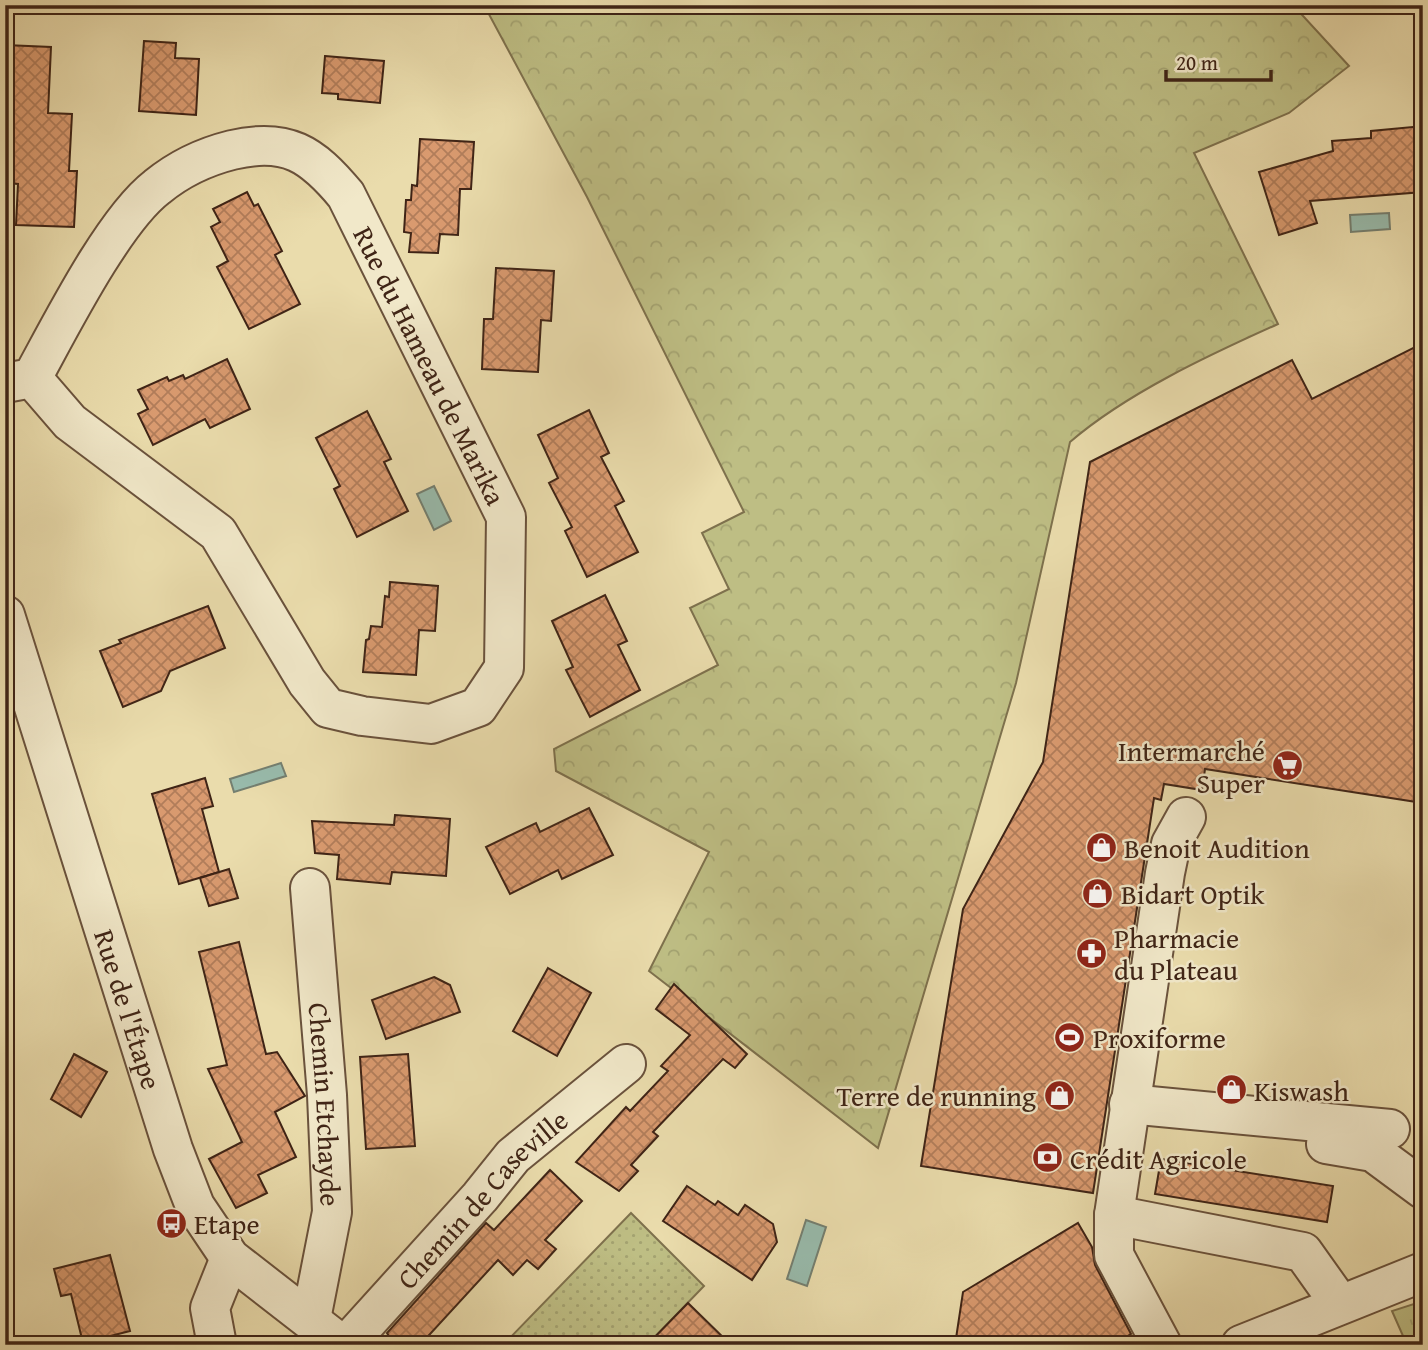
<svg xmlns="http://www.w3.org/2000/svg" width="1428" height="1350" font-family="'Gentium Book Plus',serif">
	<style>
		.grass { fill: url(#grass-tufts); stroke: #7e714d; stroke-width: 2 }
		.forest { fill: url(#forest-crowns); stroke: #7e714d; stroke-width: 2 }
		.garden { fill: url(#garden-dots); stroke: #7e714d; stroke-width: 2 }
		.water { fill: #98bbac; stroke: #747f70; stroke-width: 2 }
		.building { fill: url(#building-cross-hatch); stroke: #3f2416; stroke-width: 2 }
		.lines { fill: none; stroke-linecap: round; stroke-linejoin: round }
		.minor-casing { stroke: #6a523c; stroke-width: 42 }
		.minor { stroke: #f1e8c9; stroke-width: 38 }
		.labels { text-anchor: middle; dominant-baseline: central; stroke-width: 5; stroke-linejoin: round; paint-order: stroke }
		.street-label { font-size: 28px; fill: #3f2416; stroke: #f1e8c9 }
		.poi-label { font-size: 28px; fill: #3f2416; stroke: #f1e8c9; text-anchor: start }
	</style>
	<defs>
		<pattern id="grass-tufts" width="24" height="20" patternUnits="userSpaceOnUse" patternTransform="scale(1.75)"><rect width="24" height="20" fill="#bebe84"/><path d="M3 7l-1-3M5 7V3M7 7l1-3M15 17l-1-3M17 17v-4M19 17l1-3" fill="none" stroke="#a4a371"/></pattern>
		<pattern id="forest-crowns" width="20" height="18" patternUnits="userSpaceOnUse" patternTransform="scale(1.75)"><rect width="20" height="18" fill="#bebe84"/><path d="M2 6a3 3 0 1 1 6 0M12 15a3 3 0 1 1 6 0" fill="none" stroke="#a4a371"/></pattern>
		<pattern id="garden-dots" width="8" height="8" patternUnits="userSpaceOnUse" patternTransform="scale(1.75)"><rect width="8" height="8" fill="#bebe84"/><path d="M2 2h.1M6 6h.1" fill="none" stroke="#a4a371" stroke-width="1.8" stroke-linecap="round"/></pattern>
		<pattern id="building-cross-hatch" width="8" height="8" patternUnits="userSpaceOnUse" patternTransform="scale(1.75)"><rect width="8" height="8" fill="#d99a6f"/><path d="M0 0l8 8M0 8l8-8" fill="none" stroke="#b17d5a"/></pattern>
	</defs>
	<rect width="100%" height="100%" fill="#eadcac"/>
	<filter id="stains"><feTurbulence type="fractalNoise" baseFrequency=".00286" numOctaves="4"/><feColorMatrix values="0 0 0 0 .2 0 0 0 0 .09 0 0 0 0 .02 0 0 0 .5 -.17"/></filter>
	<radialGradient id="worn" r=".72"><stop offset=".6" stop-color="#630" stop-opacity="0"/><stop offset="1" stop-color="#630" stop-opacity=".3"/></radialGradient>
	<path class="grass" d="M1423 1301V1345H1407L1392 1311Z"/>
	<path class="forest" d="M484 5H1293L1349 66 1289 113 1194 153 1278 324C1209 355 1127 393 1070 442L1016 683 878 1148 649 971 709 852 556 771 554 749 718 665 690 608 729 589 702 533 744 512 587 197Z"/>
	<path class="garden" d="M631 1213 704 1286 647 1345H554L545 1336 537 1345H503Z"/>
	<g class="water">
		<path d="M1389 213 1390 229 1351 232 1350 215Z"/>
		<path d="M434 486 451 521 434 530 417 494Z"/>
		<path d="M281 763 286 776 234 792 230 779Z"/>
		<path d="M806 1220 826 1227 807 1286 787 1279Z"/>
	</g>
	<g class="building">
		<path d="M144 41 176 43 175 58 199 59 196 115 139 111Z"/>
		<path d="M5 45 51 47 48 113 72 114 69 171H77L74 227 16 225 18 184 8 183 9 168H5Z"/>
		<path d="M325 56 384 61 380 103 338 99V94L322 93Z"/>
		<path d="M1423 126V192L1310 201 1317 223 1279 235 1259 172 1333 151 1332 141 1371 138V131Z"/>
		<path d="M420 139 474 142 471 189H460L458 235 440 234 438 253 409 252 411 233 404 232 406 200H411L412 185 417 186Z"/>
		<path d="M247 192 254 206 258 204 282 251 275 255 300 304 249 329 217 267 228 261 211 227 220 222 213 209Z"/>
		<path d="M496 268 554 271 551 321 541 320 538 372 482 369 484 319H493Z"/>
		<path d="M1423 343V803L1205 769 1202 790 1164 784 1161 800 1154 798 1093 1193 921 1166 963 909 1043 762 1090 462 1292 360 1312 399Z"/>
		<path d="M227 359 250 409 210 428 205 419 153 445 138 414 148 409 138 390 167 377 169 381 183 375 185 379Z"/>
		<path d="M589 410 609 453 601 457 624 501 615 506 638 552 587 577 565 531 572 527 549 483 558 478 538 435Z"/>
		<path d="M367 411 391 459 384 462 408 511 357 537 334 489 340 486 316 438Z"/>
		<path d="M390 582 438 586 435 631 419 630 416 675 363 672 366 640 369 639 371 626 382 627 385 596 389 597Z"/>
		<path d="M605 595 627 641 618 645 640 690 590 717 566 670 573 667 552 621Z"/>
		<path d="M208 606 225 648 170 671 161 691 123 707 100 651 121 643 119 640Z"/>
		<path d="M205 778 213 806 202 809 219 872 179 884 152 794Z"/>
		<path d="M589 808 613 855 562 879 558 870 510 894 486 847 536 823 540 832Z"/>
		<path d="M395 815 450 819 446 876 392 872 390 884 337 879 339 855 315 853 312 821 394 825Z"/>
		<path d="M229 869 238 898 209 906 200 878Z"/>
		<path d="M239 942 266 1054 277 1052 305 1096 275 1112 296 1157 258 1175 267 1193 236 1208 209 1159 242 1142 208 1069 227 1065 199 952Z"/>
		<path d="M548 968 591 993 557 1056 513 1031Z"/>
		<path d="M434 977 450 985 460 1012 386 1039 372 1000Z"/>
		<path d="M674 984 747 1054 735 1068 723 1059 653 1132 658 1136 631 1165 638 1171 619 1191 576 1162 626 1107 630 1111 668 1071 661 1066 690 1035 656 1009Z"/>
		<path d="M74 1054 107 1072 81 1117 51 1099Z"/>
		<path d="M408 1054 415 1146 366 1149 360 1057Z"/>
		<path d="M1161 1159 1333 1186 1327 1222 1155 1194Z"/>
		<path d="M550 1170 582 1201 545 1240 556 1249 538 1269 527 1260 513 1275 498 1260 420 1345H395L387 1333 486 1223 494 1230Z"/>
		<path d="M687 1186 715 1205 718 1201 738 1215 745 1205 773 1224 777 1242 752 1280 663 1221Z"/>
		<path d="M1078 1223 1092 1247 1095 1265 1131 1334 1113 1345H955L963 1292Z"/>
		<path d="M110 1255 130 1331 83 1343 71 1294 61 1296 54 1269Z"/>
		<path d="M688 1303 731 1345H647Z"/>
	</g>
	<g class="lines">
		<defs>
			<g id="minor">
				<path id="s1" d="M5 383 32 378C60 327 113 221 157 187 179 169 204 157 232 150 287 137 312 154 346 195L506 517 504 668 478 707 431 724 362 716 328 708 307 682 218 533 70 422 32 378"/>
				<path id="s2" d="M5 615 173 1149 195 1206 230 1258 342 1345"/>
				<path id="s3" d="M310 888 327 1095 332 1212 311 1319"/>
				<path d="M1129 1104 1390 1129"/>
				<path d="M1326 1144 1373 1152 1423 1189"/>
				<path d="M1114 1215 1303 1252 1340 1304"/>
				<path d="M217 1345 210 1308 230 1258"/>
				<path id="s4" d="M346 1345 480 1197 513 1156 626 1064"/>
				<path d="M1162 1345 1114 1255V1215L1165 873 1171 844 1186 817"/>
				<path d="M1241 1345 1423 1272"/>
			</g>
		</defs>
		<use href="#minor" class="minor-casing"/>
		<use href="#minor" class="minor"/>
	</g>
	<defs>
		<symbol id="supermarket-disc" viewBox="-11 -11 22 22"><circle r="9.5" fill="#8f2418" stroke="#f1e8c9"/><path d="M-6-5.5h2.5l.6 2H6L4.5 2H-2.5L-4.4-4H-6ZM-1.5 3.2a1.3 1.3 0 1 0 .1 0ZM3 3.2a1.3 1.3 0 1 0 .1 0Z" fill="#fff"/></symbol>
		<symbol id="shop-disc" viewBox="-11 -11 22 22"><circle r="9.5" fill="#8f2418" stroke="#f1e8c9"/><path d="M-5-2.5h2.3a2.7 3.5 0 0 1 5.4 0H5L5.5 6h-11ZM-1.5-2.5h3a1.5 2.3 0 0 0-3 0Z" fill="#fff"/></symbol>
		<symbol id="pharmacy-disc" viewBox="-11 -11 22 22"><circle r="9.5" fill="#8f2418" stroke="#f1e8c9"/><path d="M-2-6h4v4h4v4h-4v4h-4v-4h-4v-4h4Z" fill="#fff"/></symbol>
		<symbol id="stadium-disc" viewBox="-11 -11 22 22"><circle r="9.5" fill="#8f2418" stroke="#f1e8c9"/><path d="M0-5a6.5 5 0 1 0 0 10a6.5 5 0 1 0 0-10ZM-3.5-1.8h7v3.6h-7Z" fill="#fff"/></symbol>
		<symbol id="bank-disc" viewBox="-11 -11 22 22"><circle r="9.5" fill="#8f2418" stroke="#f1e8c9"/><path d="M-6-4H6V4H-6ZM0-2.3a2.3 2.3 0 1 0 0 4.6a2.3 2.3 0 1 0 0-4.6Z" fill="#fff"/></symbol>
		<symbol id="bus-disc" viewBox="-11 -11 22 22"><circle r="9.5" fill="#8f2418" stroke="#f1e8c9"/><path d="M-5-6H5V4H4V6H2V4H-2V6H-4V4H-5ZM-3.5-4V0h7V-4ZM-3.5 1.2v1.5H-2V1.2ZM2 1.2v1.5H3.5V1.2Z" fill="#fff"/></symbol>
	</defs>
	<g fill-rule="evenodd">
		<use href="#supermarket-disc" x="1270" y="748" width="35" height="35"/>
		<use href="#shop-disc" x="1084" y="830" width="35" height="35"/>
		<use href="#shop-disc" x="1080" y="876" width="35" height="35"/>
		<use href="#pharmacy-disc" x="1074" y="936" width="35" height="35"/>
		<use href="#stadium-disc" x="1052" y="1020" width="35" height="35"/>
		<use href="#shop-disc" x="1214" y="1072" width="35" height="35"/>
		<use href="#shop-disc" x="1042" y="1078" width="35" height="35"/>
		<use href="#bank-disc" x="1030" y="1140" width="35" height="35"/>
		<use href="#bus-disc" x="154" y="1206" width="35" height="35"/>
	</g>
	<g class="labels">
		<g class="street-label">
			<text stroke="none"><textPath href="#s1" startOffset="663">Rue du Hameau de Marika</textPath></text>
			<text stroke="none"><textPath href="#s2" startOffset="413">Rue de l'Étape</textPath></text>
			<text stroke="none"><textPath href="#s3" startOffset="217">Chemin Etchayde</textPath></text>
			<text stroke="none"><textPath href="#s4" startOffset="200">Chemin de Caseville</textPath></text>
		</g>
		<g class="poi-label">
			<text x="1265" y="750" text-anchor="end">Intermarché<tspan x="1265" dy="32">Super</tspan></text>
			<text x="1124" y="847">Benoit Audition</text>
			<text x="1121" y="893">Bidart Optik</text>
			<text x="1114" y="937">Pharmacie<tspan x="1114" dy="32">du Plateau</tspan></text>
			<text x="1093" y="1037">Proxiforme</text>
			<text x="1254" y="1090">Kiswash</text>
			<text x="1036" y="1095" text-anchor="end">Terre de running</text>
			<text x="1070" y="1158">Crédit Agricole</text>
			<text x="194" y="1223">Etape</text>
		</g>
	</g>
	<rect width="1428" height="1350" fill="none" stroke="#eadcac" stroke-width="28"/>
	<rect x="7" y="7" width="1414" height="1336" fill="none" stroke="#3f2416" stroke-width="3.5"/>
	<rect x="14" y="14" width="1400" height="1322" fill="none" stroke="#3f2416" stroke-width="2"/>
	<path d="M1166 70v10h105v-10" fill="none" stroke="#3f2416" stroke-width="3.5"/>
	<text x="1176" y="70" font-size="21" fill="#3f2416" stroke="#f1e8c9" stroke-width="5" paint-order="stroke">20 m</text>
	<rect width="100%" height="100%" filter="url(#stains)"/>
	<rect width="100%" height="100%" fill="url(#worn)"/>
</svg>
